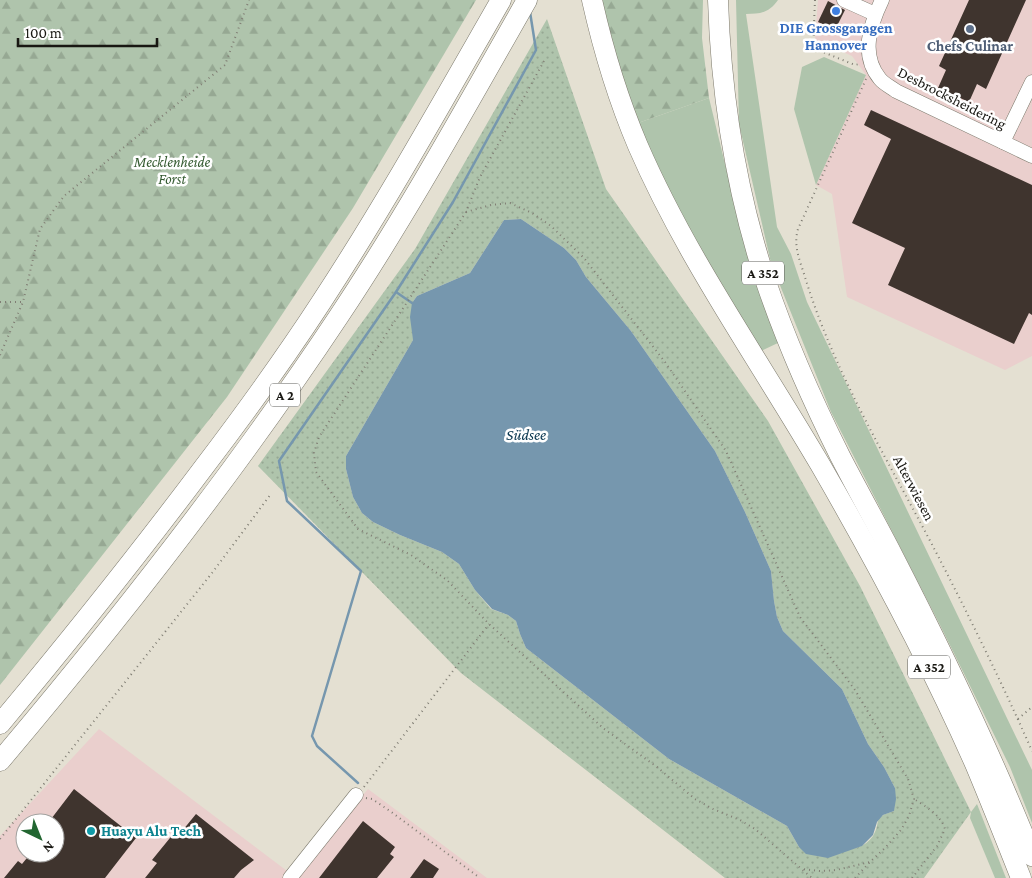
<svg xmlns="http://www.w3.org/2000/svg" width="1032" height="878" font-family="'Crimson Pro',serif">
	<style>
		.commercial { fill: #eacfcd; fill-rule: evenodd }
		.grass { fill: #afc4ac }
		.forest { fill: url(#forest-firs) }
		.park { fill: url(#park-dots); fill-rule: evenodd }
		.water { fill: #7697ae }
		.lines { fill: none; stroke-linecap: round; stroke-linejoin: round }
		.stream { stroke: #7697ae; stroke-width: 2.5 }
		.building { fill: #3f342e }
		.minor-casing { stroke: #7c796c; stroke-width: 15 }
		.highway-casing { stroke: #7c796c; stroke-width: 21 }
		.path { stroke: #807e74; stroke-width: 2; stroke-dasharray: 1 4; stroke-linecap: butt }
		.minor { stroke: #fff; stroke-width: 14 }
		.highway { stroke: #fff; stroke-width: 20 }
		.shop-dot { fill: #3f7fe0; stroke: #fff; stroke-width: 2 }
		.service-dot { fill: #5c6f8a; stroke: #fff; stroke-width: 2 }
		.culture-dot { fill: #0f9aa8; stroke: #fff; stroke-width: 2 }
		.labels { text-anchor: middle; dominant-baseline: central; stroke-width: 5; stroke-linejoin: round; paint-order: stroke }
		.shield { fill: #fff; stroke: #5d5d59; stroke-width: 1 }
		.shield-label { font-size: 14px; font-weight: bold; fill: #181712 }
		.shop-label { font-size: 15px; font-weight: bold; fill: #366cbe; stroke: #fff }
		.service-label { font-size: 15px; font-weight: bold; fill: #4e5e75; stroke: #fff }
		.street-label { font-size: 15px; fill: #181712; stroke: #fff }
		.park-label { font-size: 15px; font-style: italic; fill: #355b31; stroke: #fff }
		.culture-label { font-size: 15px; font-weight: bold; fill: #0d838f; stroke: #fff; text-anchor: start }
		.water-label { font-size: 16px; font-style: italic; fill: #0a3750; stroke: #fff }
	</style>
	<defs>
		<pattern id="forest-firs" width="22" height="20" patternUnits="userSpaceOnUse" patternTransform="scale(1.25)"><rect width="22" height="20" fill="#afc4ac"/><path d="M5 1l3.5 6h-7zM16 11l3.5 6h-7z" fill="#96a893"/></pattern>
		<pattern id="park-dots" width="8" height="8" patternUnits="userSpaceOnUse" patternTransform="scale(1.25)"><rect width="8" height="8" fill="#afc4ac"/><path d="M2 2h.1M6 6h.1" fill="none" stroke="#96a893" stroke-width="1.8" stroke-linecap="round"/></pattern>
	</defs>
	<rect width="100%" height="100%" fill="#e4e0d2"/>
	<g class="commercial">
		<path d="M818 0H1032V356L1005 370 847 297 832 194 816 185 866 75 852 56 815 40Z"/>
		<path d="M99 729 295 877 368 789 487 878H0V836ZM25 823H55V853H25Z"/>
	</g>
	<g class="grass">
		<path d="M736 0H778C769 13 760 14 746 14L777 227 791 254 807 302 1032 770V823L1010 767 939 623 831 412 771 263 739 124Z"/>
		<path d="M824 57 866 75 816 185 794 109 802 67Z"/>
		<path d="M709 98 734 201 780 342 759 352 676 207 638 123Z"/>
		<path d="M977 804 1006 878H995L970 818 971 812Z"/>
	</g>
	<g class="forest">
		<path d="M0 0H476L353 208 227 397 0 685Z"/>
		<path d="M601 0H703L702 38 709 98 638 123 607 30Z"/>
	</g>
	<path class="park" d="M547 19 606 189 768 421 860 586 971 812 924 878H725L461 673 258 466 415 249ZM521 219 564 248 576 260 586 277 631 331 715 451 745 512 771 571 774 601 777 617 783 631 842 689 868 744 884 767 895 788 894 811C871 818 882 821 873 836 858 858 821 848 799 847L787 826 669 759 526 648 520 634 516 621 508 615 491 609 475 590 459 564 442 552 400 535 373 522 362 513 353 497 346 469V456L413 340 412 303 417 296 470 273 504 220Z"/>
	<path class="water" d="M521 219 564 248 576 260 586 277 631 331 715 451 745 512 771 571 774 601 777 617 783 631 842 689 868 744 884 767 895 788 896 799 894 811 883 815 877 822 873 835 862 846 828 858 806 854 799 847 787 826 669 759 526 648 520 634 516 621 508 615 492 609 475 590 459 564 442 552 400 535 373 522 362 513 353 497 346 469V456L413 340 410 317 412 303 417 296 470 273 504 220Z"/>
	<g class="lines">
		<g class="stream">
			<path d="M412 303 396 292 453 202 536 50 530 12"/>
			<path d="M358 783 317 746 312 736 361 571 287 501 279 461 396 292"/>
		</g>
	</g>
	<g class="building">
		<path d="M969 0H1026L986 89 977 84 969 102 938 88 946 70 939 66Z"/>
		<path d="M828 1 845 10 835 30 818 22Z"/>
		<path d="M871 110 1032 185V315L1029 313 1014 344 888 285 905 248 852 223 891 139 864 125Z"/>
		<path d="M74 789 136 838 105 878H4L18 861 22 864 31 853H55V823H48Z"/>
		<path d="M196 814 254 860 241 870 234 878H145L157 863 152 860 174 833 178 836Z"/>
		<path d="M363 821 395 847 390 854 394 857 377 878H319Z"/>
		<path d="M424 859 439 869 433 878H410Z"/>
	</g>
	<g class="lines">
		<defs>
			<g id="minor">
				<path d="M844 0 875 14"/>
				<path d="M882 0C870 25 860 55 880 79 884 84 891 87 896 91L1032 156"/>
				<path d="M1003 142 1032 82"/>
				<path d="M290 878 356 795"/>
			</g>
			<g id="highway">
				<path d="M592 0C603 49 618 99 638 146 687 259 759 360 821 466 877 563 930 662 975 764 991 802 1006 840 1021 878"/>
				<path d="M718 0C721 95 736 191 766 282 786 341 812 400 840 456 857 489 875 521 892 554 943 653 991 753 1032 856"/>
				<path d="M0 724C70 640 138 555 204 467 245 413 285 358 322 301 386 203 443 101 501 0"/>
				<path d="M0 761C120 619 236 471 339 316 407 214 466 107 527 0"/>
			</g>
		</defs>
		<use href="#minor" class="minor-casing"/>
		<use href="#highway" class="highway-casing"/>
		<g class="path">
			<path d="M815 0 813 48 855 65 859 64"/>
			<path d="M544 61 480 177 466 212 319 437 314 453 316 472 358 529 411 555 447 580 489 624 603 728 657 767 695 799 713 809 740 820 755 829 812 878"/>
			<path d="M866 79 798 229C793 246 800 261 805 277 835 376 891 465 938 556 971 620 1003 685 1032 751"/>
			<path d="M466 212 491 205 510 203 532 213 551 226 584 258 665 362 726 451 800 617 855 690 908 779 914 799 909 816 901 830 886 847 870 862 836 870 820 871 802 869"/>
			<path d="M0 302H23"/>
			<path d="M0 355 23 302 40 229 64 196 225 65 249 0"/>
			<path d="M1018 719 1032 707"/>
			<path d="M364 787 489 624"/>
			<path d="M366 798 372 799 390 811 480 878"/>
			<path d="M0 839 212 573 271 494"/>
			<path d="M855 878 870 862"/>
			<path d="M912 878 937 846 945 829C941 815 925 806 914 799"/>
		</g>
		<use href="#minor" class="minor"/>
		<use href="#highway" class="highway"/>
	</g>
	<circle class="shop-dot" cx="836" cy="11" r="5"/>
	<circle class="service-dot" cx="970" cy="29" r="5"/>
	<circle class="culture-dot" cx="91" cy="831" r="5"/>
	<g class="labels">
		<g class="shield">
			<rect x="742" y="261.5" width="42" height="23" rx="4"/>
			<rect x="270" y="383.5" width="30" height="23" rx="4"/>
			<rect x="908" y="655.5" width="42" height="23" rx="4"/>
		</g>
		<g class="shield-label">
			<text x="763" y="273">A 352</text>
			<text x="285" y="395">A 2</text>
			<text x="929" y="667">A 352</text>
		</g>
		<g class="shop-label">
			<text x="836" y="28">DIE Grossgaragen<tspan x="836" dy="17">Hannover</tspan></text>
		</g>
		<g class="service-label">
			<text x="970" y="46">Chefs Culinar</text>
		</g>
		<g class="street-label">
			<text transform="translate(952 98) rotate(27)">Desbrocksheidering</text>
			<text transform="translate(914 488) rotate(62)">Alterwiesen</text>
		</g>
		<g class="park-label">
			<text x="172" y="162">Mecklenheide<tspan x="172" dy="17">Forst</tspan></text>
		</g>
		<g class="culture-label">
			<text x="101" y="831">Huayu Alu Tech</text>
		</g>
		<g class="water-label">
			<text x="526" y="434">Südsee</text>
		</g>
	</g>
	<g transform="translate(40 838) rotate(137)"><circle r="24" fill="#ffffff" stroke="#a3a2a0"/>
	<path d="M0-4L9 19L0 12L-9 19Z" fill="#226631"/>
	<text y="-8" font-size="14" font-weight="bold" text-anchor="middle" fill="#181712">N</text>
	</g>
	<path d="M18 38v8h139v-8" fill="none" stroke="#181712" stroke-width="2.5"/>
	<text x="25" y="38" font-size="15" fill="#181712" stroke="#ffffff" stroke-width="4" paint-order="stroke">100 m</text>
</svg>
